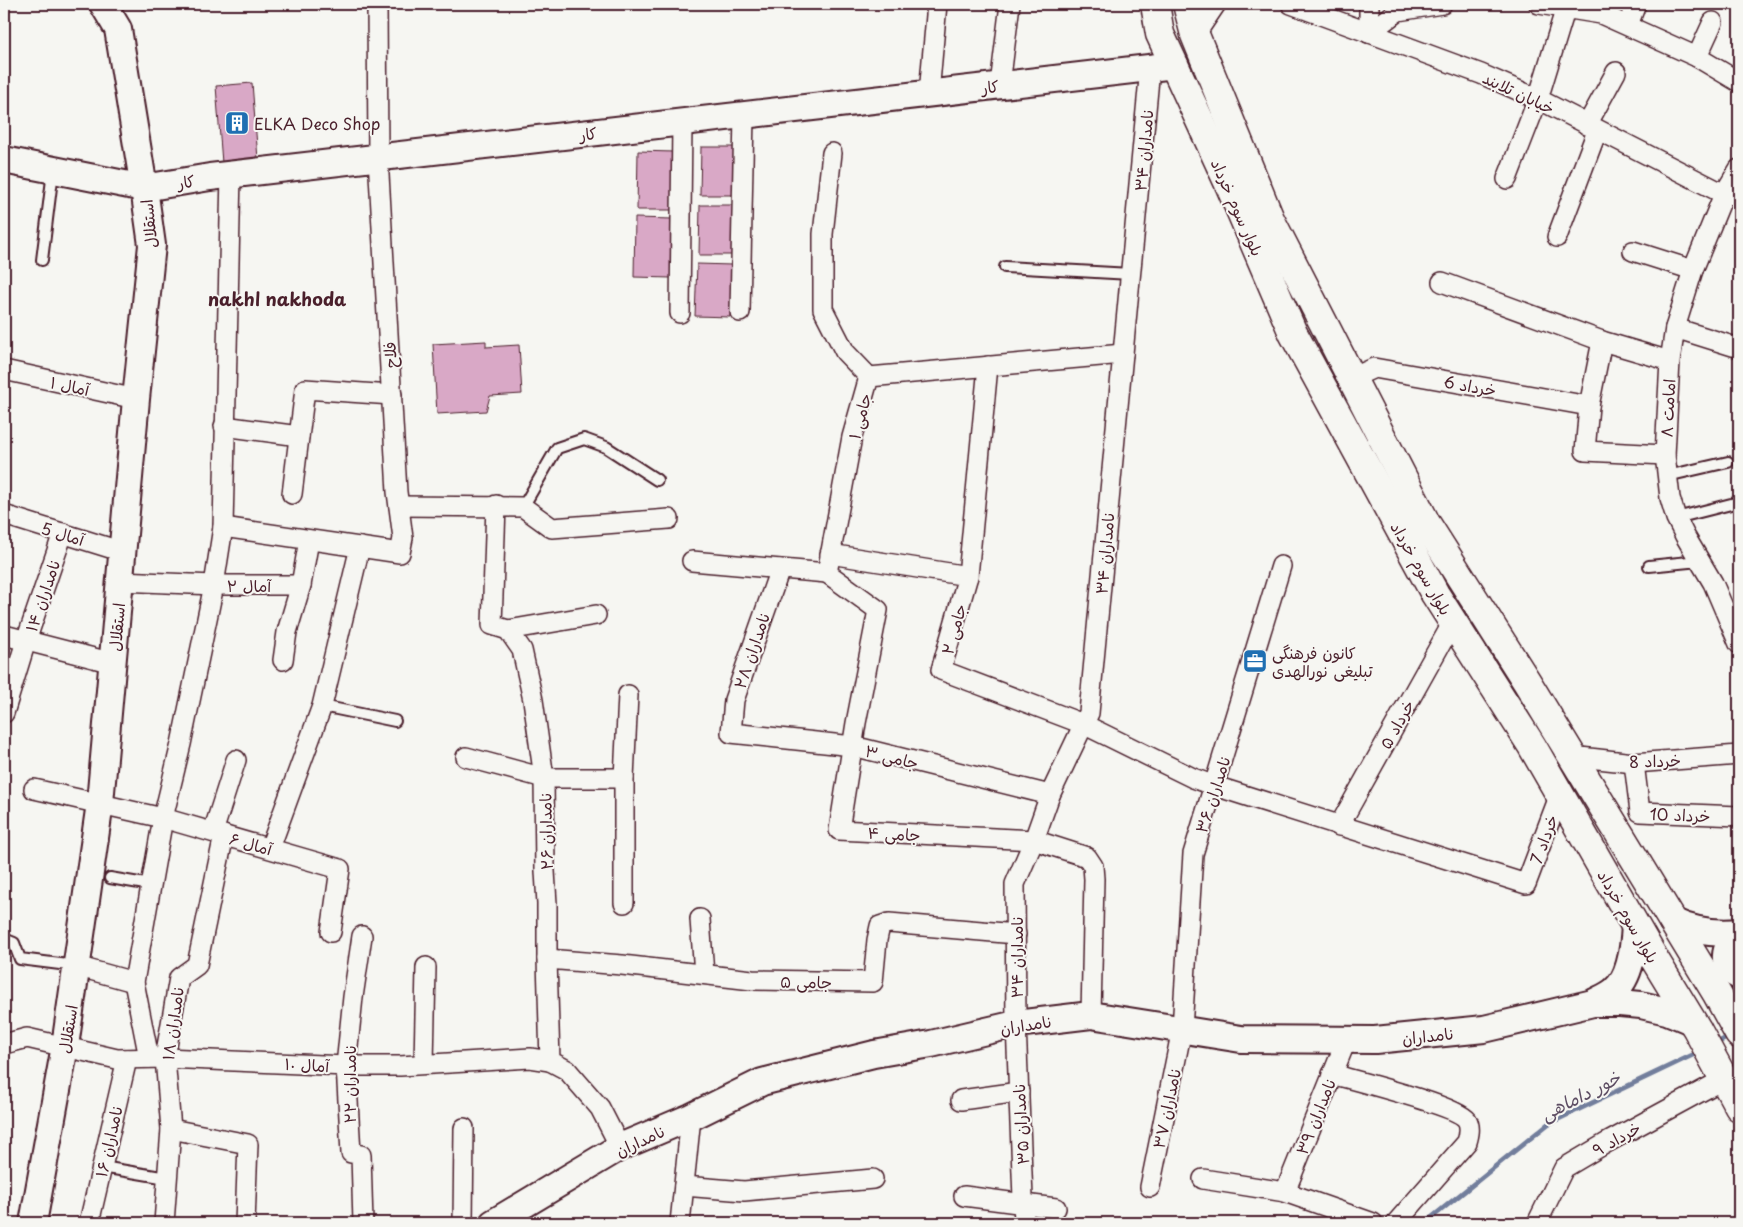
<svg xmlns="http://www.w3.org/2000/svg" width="1743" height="1227" font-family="'Playpen Sans','Playpen Sans Arabic',sans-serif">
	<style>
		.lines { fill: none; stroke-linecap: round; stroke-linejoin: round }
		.stream { stroke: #727e9c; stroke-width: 5 }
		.building { fill: #d9a8c6; stroke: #4a1f2b }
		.lane-casing { stroke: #4a1f2b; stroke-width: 14 }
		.street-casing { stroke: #4a1f2b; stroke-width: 22 }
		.secondary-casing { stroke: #4a1f2b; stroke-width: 30 }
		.primary-casing { stroke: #4a1f2b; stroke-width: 31 }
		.lane { stroke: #f6f6f2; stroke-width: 10 }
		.street { stroke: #f6f6f2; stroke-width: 19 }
		.secondary { stroke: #f6f6f2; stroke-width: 26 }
		.primary { stroke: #f6f6f2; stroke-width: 28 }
		.labels { text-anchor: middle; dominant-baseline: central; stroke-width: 4; stroke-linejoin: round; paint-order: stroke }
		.street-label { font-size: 16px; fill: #4a1f2b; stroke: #f6f6f2 }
		.poi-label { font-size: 16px; fill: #4a1f2b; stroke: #f6f6f2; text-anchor: start }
		.neighbourhood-label { font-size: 18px; font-weight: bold; fill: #4a1f2b; stroke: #f6f6f2 }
		.water-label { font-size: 18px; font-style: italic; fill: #5e4e64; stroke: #f6f6f2 }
	</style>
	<rect width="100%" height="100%" fill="#f6f6f2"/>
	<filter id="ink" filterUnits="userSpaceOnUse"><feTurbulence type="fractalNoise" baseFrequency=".02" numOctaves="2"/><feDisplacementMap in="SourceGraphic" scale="10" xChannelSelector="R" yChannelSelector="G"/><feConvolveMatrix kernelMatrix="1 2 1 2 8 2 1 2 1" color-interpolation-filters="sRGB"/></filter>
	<g filter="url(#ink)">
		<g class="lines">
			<g class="stream">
				<path d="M1715 1044 1732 1035"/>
				<path d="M1425 1223 1548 1124 1701 1051"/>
			</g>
		</g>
		<g class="building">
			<path d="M252 83 258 159 222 163 216 86Z"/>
			<path d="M701 147H735L734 195H700Z"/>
			<path d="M638 151 673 152 672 210H637Z"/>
			<path d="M700 205H733L732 255H699Z"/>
			<path d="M635 218 672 219 671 278 634 277Z"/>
			<path d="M697 264 732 265 730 317 695 316Z"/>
			<path d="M486 341V347L519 345 522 394 490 396 486 411 437 414 433 344Z"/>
		</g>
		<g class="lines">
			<defs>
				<g id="lane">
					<path d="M42 260 53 171"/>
					<path d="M1005 267 1131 274"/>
					<path d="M1667 476 1728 462"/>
					<path d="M523 507 557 448 584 439 606 447 657 480"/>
					<path d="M1676 518 1739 502"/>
					<path d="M1649 566 1699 561"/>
					<path d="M322 706 395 721"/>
					<path d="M110 878 151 885"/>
					<path d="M4 939 14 943 20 959 76 966"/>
					<path d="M102 1167 167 1178"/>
				</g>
				<g id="street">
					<path d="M1291 4 1481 74 1538 99 1724 194 1739 195"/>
					<path d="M1539 4 1601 14 1697 57"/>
					<path d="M1713 22 1697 57 1739 82"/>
					<path d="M1628 25 1636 4"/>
					<path d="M1369 33 1398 11 1442 4"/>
					<path d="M1369 33V4"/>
					<path d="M1195 35 1216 4"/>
					<path d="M1000 85 1010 4"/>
					<path d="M929 94 937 4"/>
					<path d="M1587 125 1616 72"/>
					<path d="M832 153 823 234V309L845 352 869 377"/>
					<path d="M1739 169 1724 194 1693 270 1675 328 1670 361 1665 455 1670 498 1676 518 1685 536 1713 583 1739 644"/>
					<path d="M1507 179 1538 99 1567 4"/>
					<path d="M1557 237 1597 131"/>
					<path d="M1633 251 1693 270"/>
					<path d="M1442 282 1602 341 1589 406 1585 451 1665 455"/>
					<path d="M740 312 744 115"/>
					<path d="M680 313 682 122"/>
					<path d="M1675 328 1739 348"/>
					<path d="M1602 341 1670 361"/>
					<path d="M4 370 136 399"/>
					<path d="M1352 378 1374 368 1589 406"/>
					<path d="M224 426 299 436"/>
					<path d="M292 494 305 389 392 395"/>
					<path d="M496 505 492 625 508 630 522 650 533 700 544 778 545 871 547 904V959L550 1061 567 1070 600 1108 620 1147"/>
					<path d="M399 506 523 507 552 528 669 519"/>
					<path d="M4 515 123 552"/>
					<path d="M223 527 400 553 403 538 397 492 378 157 377 4"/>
					<path d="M830 554 968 576 941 670 1083 724 1193 778 1215 786 1526 884 1560 794"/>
					<path d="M692 561 827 573 852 437 869 377 1123 354"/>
					<path d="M780 569 734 700 731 733 853 746 1050 795"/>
					<path d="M827 573 878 610 856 723 839 830 1034 840 1087 857 1093 866 1094 879 1091 1015"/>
					<path d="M968 576 988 366"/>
					<path d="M120 581 214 585H301L287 632 283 660"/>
					<path d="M301 585 309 540"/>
					<path d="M508 630 596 615"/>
					<path d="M4 635 113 663"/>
					<path d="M4 713 26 641 63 533"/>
					<path d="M1571 756 1634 763 1739 755"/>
					<path d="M466 757 544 778H624V903"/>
					<path d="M1634 763 1640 812 1739 816"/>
					<path d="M624 778 628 695"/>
					<path d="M34 789 163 818 340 869 331 932"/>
					<path d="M1339 826 1453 622"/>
					<path d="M213 832 236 760"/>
					<path d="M270 848 322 706 360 547"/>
					<path d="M700 919 704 974"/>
					<path d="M362 936 353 997 346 1066 351 1153 361 1155 363 1223"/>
					<path d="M547 959 622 965 752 980 873 982 877 940 880 926 889 923 1016 934"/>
					<path d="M76 966 134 982"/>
					<path d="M4 1045 8 1043 27 1038 117 1059 165 1058 346 1066H400L530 1058 550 1061"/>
					<path d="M149 1058 134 982 163 818 181 744 214 585 223 527 231 174"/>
					<path d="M424 1064 426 967"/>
					<path d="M1332 1074C1353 1080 1458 1106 1467 1120 1471 1127 1469 1135 1467 1142L1396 1223"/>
					<path d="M961 1100 1019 1092"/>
					<path d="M171 1129 248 1144 245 1223"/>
					<path d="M1203 1179 1285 1192 1373 1223"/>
					<path d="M684 1186 744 1191 873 1179"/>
					<path d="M1150 1187 1182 1029 1193 854 1281 566"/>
					<path d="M1285 1192 1346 1041"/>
					<path d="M964 1196 1056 1208"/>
					<path d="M89 1223 127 1059"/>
					<path d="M164 1223 171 1129 165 1058 179 978 197 965 224 835"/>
					<path d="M463 1223 464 1128"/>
					<path d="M680 1223 691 1117"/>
					<path d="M1024 1223 1016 1024 1015 884 1034 840 1050 795 1089 713 1150 68"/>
					<path d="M1537 1223 1564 1168 1608 1142 1724 1079"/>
				</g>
				<g id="secondary">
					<path d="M4 160 144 188 210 177 1175 65"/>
					<path d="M1672 921C1692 931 1717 934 1739 932"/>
					<path d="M1739 937C1722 945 1721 968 1739 976"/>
					<path d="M1593 1003C1600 999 1608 996 1614 991 1631 978 1634 945 1635 925"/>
					<path d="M33 1223 65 1046 100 803 136 399 152 245 144 188 118 29 103 4"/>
					<path d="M493 1223 620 1147 691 1117 762 1082 874 1054 931 1044 1016 1024 1091 1015 1241 1039 1375 1040 1484 1029 1593 1003H1620L1641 1005 1667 1011 1691 1021"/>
				</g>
				<g id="primary">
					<path d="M1155 4 1160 34 1229 184 1293 333 1435 594 1532 746 1655 960 1697 1029 1739 1107"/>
					<path d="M1187 4 1195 35 1270 219 1426 523 1527 682 1717 994 1739 1034"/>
				</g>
			</defs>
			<use href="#lane" class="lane-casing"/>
			<use href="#street" class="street-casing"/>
			<use href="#secondary" class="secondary-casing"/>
			<use href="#primary" class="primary-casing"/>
			<use href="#lane" class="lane"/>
			<use href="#street" class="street"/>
			<use href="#secondary" class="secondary"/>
			<use href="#primary" class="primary"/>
		</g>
	</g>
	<defs>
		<symbol id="building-square" viewBox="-11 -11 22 22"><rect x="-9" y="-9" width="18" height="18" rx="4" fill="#1f6fb2" stroke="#f6f6f2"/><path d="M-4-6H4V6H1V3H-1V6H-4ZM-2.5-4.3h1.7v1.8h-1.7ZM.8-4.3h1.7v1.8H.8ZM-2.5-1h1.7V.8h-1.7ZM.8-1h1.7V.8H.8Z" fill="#fff"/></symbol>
		<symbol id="office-square" viewBox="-11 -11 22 22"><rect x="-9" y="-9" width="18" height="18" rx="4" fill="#1f6fb2" stroke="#f6f6f2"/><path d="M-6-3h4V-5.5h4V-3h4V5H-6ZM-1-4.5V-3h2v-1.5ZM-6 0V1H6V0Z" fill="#fff"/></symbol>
	</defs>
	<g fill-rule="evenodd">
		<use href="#building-square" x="223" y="109" width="28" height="28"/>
		<use href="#office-square" x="1241" y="647" width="28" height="28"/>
	</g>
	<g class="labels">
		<g class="street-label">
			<text transform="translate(990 86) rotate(-7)">کار</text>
			<text transform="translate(1519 92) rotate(25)">خیابان تلابند</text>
			<text transform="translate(588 133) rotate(-7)">کار</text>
			<text transform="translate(1143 150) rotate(-85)">نامداران ۳۴</text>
			<text transform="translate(186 181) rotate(-9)">کار</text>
			<text transform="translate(1238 207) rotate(66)">بلوار سوم خرداد</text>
			<text transform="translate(148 224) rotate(-96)">استقلال</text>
			<text transform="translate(389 355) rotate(-93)">فلاح</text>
			<text transform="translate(70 385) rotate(12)">آمال ۱</text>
			<text transform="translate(1470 385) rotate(10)">خرداد 6</text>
			<text transform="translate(1667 408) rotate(-87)">امامت ۸</text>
			<text transform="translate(859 416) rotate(-75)">جامی ۱</text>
			<text transform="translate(63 533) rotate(17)">آمال 5</text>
			<text transform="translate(1104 553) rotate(-85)">نامداران ۳۴</text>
			<text transform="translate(1422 568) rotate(60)">بلوار سوم خرداد</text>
			<text x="249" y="585">آمال ۲</text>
			<text transform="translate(42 595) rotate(-71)">نامداران ۱۴</text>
			<text transform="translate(116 627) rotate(-85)">استقلال</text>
			<text transform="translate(953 629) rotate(-74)">جامی ۲</text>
			<text transform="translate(751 650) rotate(-71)">نامداران ۲۸</text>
			<text transform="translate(1396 724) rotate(-61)">خرداد ۵</text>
			<text transform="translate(892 756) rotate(14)">جامی ۳</text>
			<text transform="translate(1655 760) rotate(-2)">خرداد 8</text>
			<text transform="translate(1212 794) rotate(-72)">نامداران ۳۶</text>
			<text transform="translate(1680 814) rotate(2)">خرداد 10</text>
			<text transform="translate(545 831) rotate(-91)">نامداران ۲۶</text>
			<text transform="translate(894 833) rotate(3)">جامی ۴</text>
			<text transform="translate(1543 839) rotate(-70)">خرداد 7</text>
			<text transform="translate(251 843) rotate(16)">آمال ۶</text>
			<text transform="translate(1629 916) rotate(60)">بلوار سوم خرداد</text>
			<text transform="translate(1016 957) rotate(-90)">نامداران ۳۴</text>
			<text transform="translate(806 981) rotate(1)">جامی ۵</text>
			<text transform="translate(172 1023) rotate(-82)">نامداران ۱۸</text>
			<text transform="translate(1026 1024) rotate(-9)">نامداران</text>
			<text transform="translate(67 1029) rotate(-81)">استقلال</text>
			<text transform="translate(1428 1035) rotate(-6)">نامداران</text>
			<text transform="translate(307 1064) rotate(3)">آمال ۱۰</text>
			<text transform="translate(349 1084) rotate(-90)">نامداران ۲۲</text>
			<text transform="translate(1166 1108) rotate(-78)">نامداران ۳۷</text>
			<text transform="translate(1315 1116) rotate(-68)">نامداران ۳۹</text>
			<text transform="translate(1020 1124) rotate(-93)">نامداران ۳۵</text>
			<text transform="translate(1616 1138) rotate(-29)">خرداد ۹</text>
			<text transform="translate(640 1140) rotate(-25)">نامداران</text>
			<text transform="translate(108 1141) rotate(-77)">نامداران ۱۶</text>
		</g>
		<g class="poi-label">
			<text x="254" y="123">ELKA Deco Shop</text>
			<text x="1272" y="652">کانون فرهنگی<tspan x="1272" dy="18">تبلیغی نورالهدی</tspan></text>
		</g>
		<g class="neighbourhood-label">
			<text x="277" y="298">nakhl nakhoda</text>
		</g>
		<g class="water-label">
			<text transform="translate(1580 1095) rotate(-27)">خور داماهی</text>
		</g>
	</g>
	<rect width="1743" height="1227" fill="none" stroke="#f6f6f2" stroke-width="20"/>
	<rect x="10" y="10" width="1723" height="1207" fill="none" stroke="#4a1f2b" stroke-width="2" filter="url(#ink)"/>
</svg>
